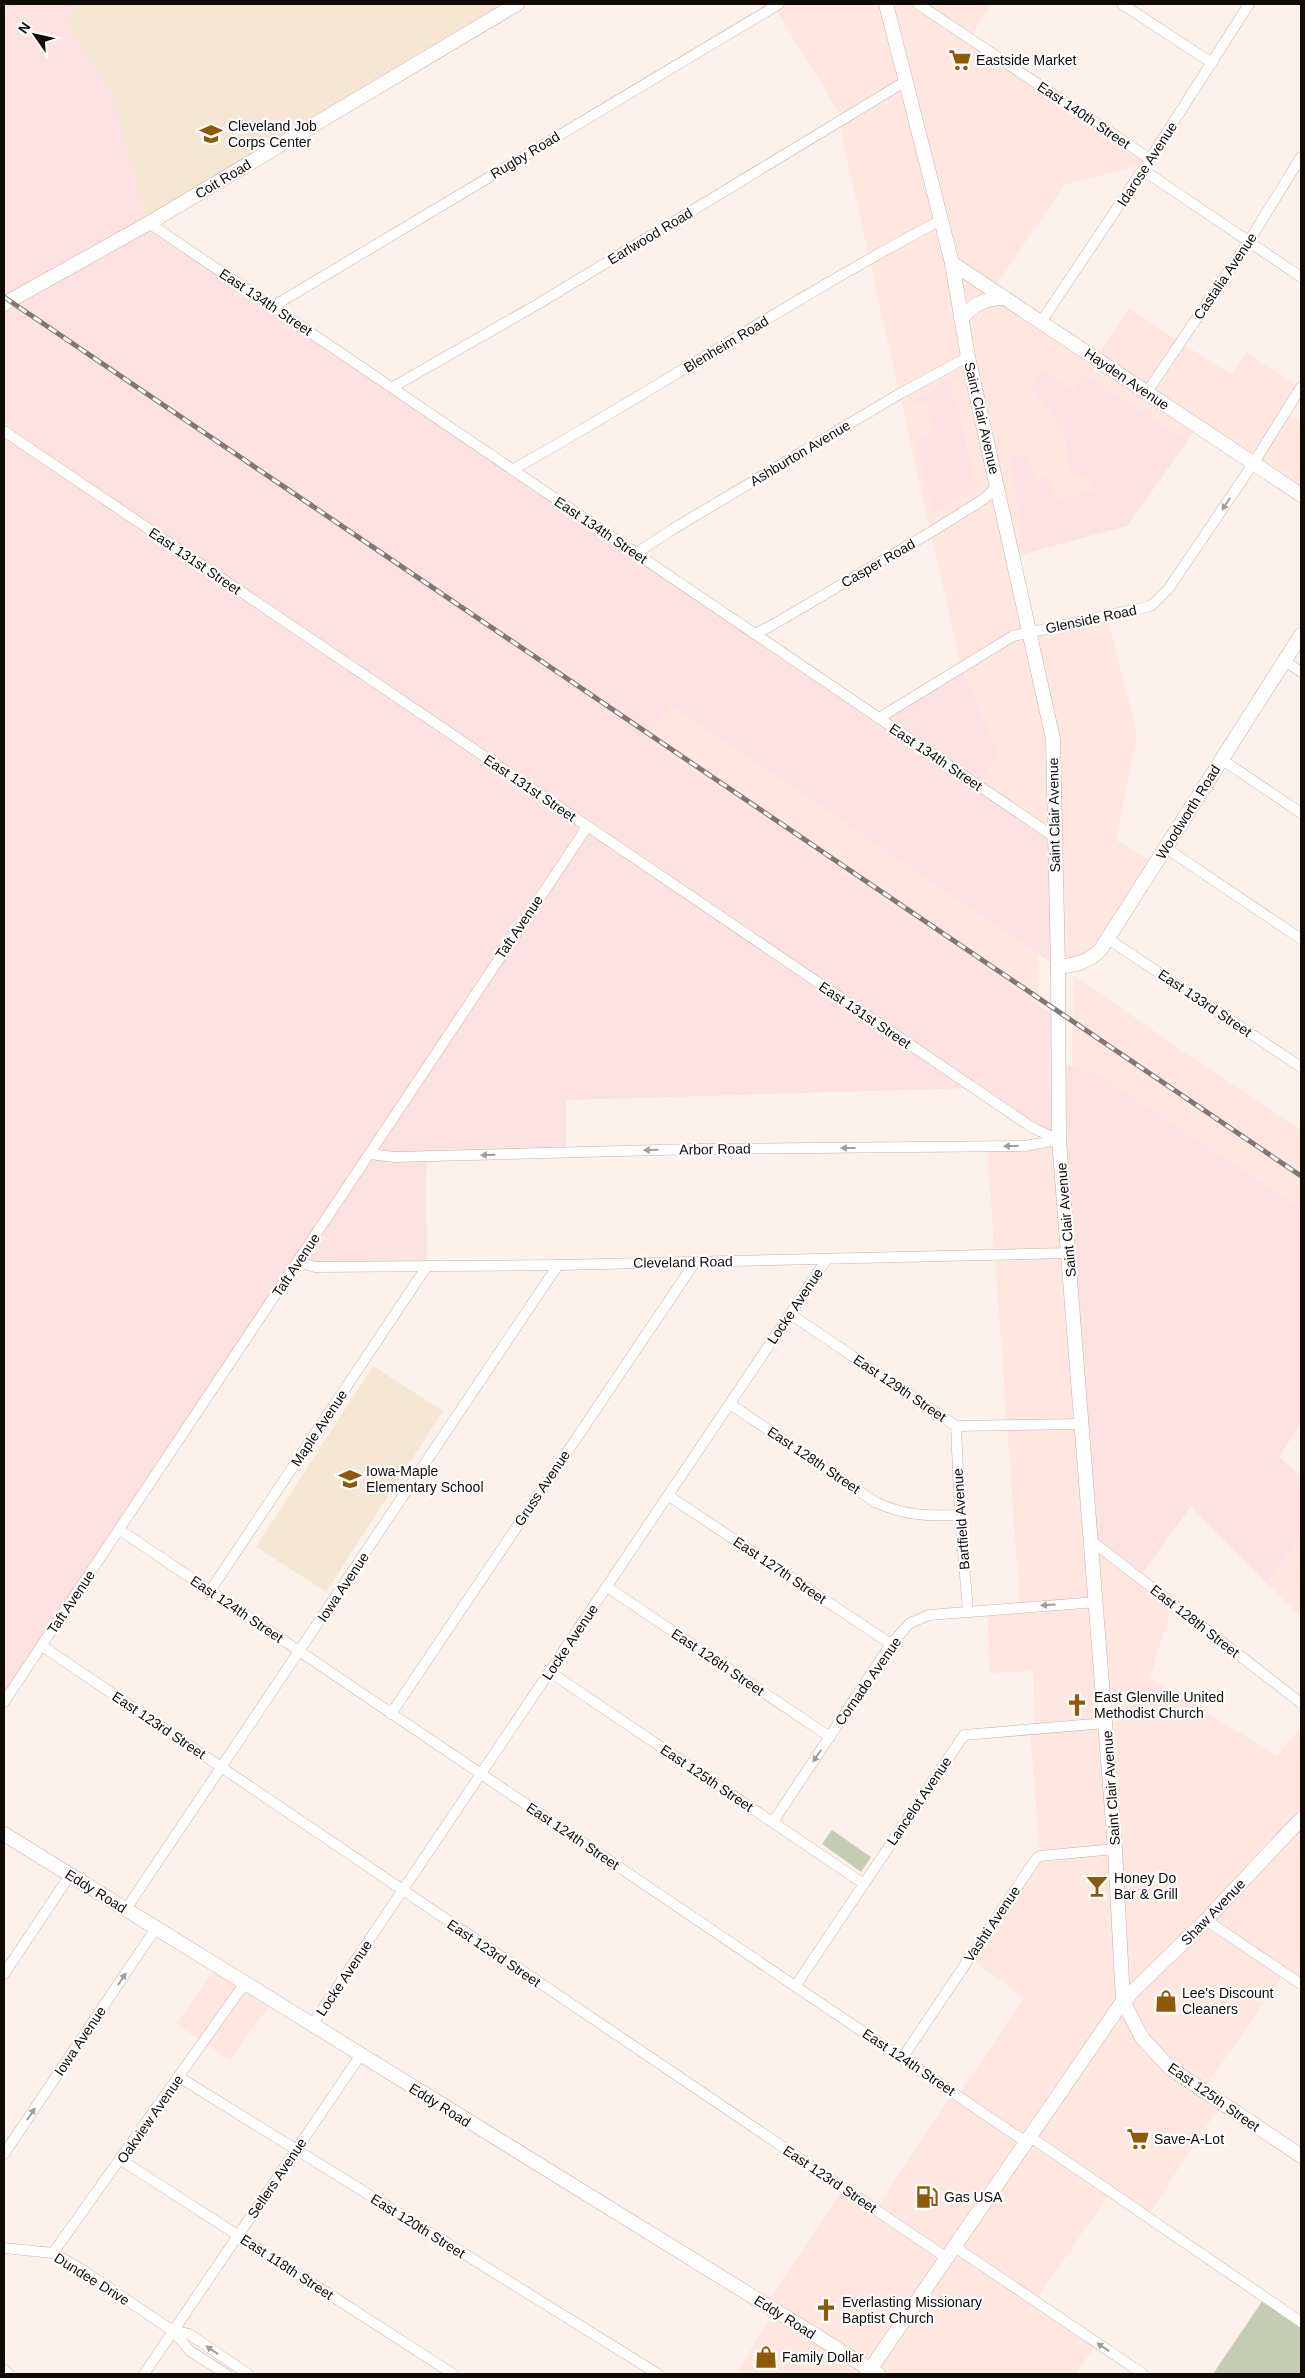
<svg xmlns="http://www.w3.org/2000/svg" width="1305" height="2378" font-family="Arial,sans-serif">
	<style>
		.built { fill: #ffe7df }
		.industrial { fill: #fde2e3 }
		.education { fill: #f6e7d4 }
		.green { fill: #c5ccb4 }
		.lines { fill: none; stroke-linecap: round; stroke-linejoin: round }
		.street-casing { stroke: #c5b1aa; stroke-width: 11 }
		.secondary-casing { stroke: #c5b1aa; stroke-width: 15 }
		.street { stroke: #fff; stroke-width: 10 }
		.secondary { stroke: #fff; stroke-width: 14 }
		.rail-casing { stroke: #817874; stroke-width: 5 }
		.rail { stroke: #fff; stroke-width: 3; stroke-dasharray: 9; stroke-linecap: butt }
		.oneway { fill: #a09d9c }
		.labels { text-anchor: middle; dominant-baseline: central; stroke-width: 4.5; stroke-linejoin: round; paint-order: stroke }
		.poi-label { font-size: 14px; fill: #110b08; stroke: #fff; text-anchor: start }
		.street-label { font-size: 14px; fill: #110b08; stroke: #fff }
	</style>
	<rect width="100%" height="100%" fill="#fdf1ec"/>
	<g class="built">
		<path d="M760 4H992L969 38 1148 163 1064 185 993 290 1096 358 1129 308 1231 375 1247 352 1301 388 1286 412 1301 422V495L1198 427 1127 526 1013 557 1029 632 1107 616 1137 733 1116 840 1156 864 1101 949 1058 967 978 784 999 753 961 667 869 258 839 122 843 119 774 7 766 12Z"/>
		<path d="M4 313 298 453 791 787 1038 951 1039 1037Z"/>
		<path d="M1073 976 1301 1130V1210L1072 1079Z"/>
		<path d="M1059 1140 1089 1539 1173 1604 1150 1677 1277 1756 1301 1728V1977L1298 1982 1285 1973 1203 2090 1222 2103 1147 2216 1110 2192 1036 2301 1097 2343 1076 2374H745L738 2370 775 2311 765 2305 844 2189 876 2210 953 2091 958 2095 1024 1998 969 1958 1040 1855 1030 1730 1034 1729 1033 1671 990 1673 987 1609 1020 1607 987 1146Z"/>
		<path d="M1301 1537V1617L1267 1583Z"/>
		<path d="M217 1966 273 2000 230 2060 176 2024Z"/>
	</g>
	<g class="industrial">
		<path d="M4 4H78L65 20 111 92 149 223 879 718 961 667 999 753 978 785 1053 836 1058 967 670 705 646 740 1059 1019V1061L1101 1077 1301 1209V1423L1279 1457 1301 1476V1537L1267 1583 1191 1506 1139 1578 1089 1539 1059 1140 973 1088 566 1100V1153L426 1156 427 1266 298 1262 4 1702Z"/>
		<path d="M1042 370 1072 390 1084 375 1187 441 1127 526 1026 553 1010 459 1029 454 1036 480 1048 477 1056 500 1094 490 1090 481 1071 472 1063 427 1030 387Z"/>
		<path d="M951 379 976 487 933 513 917 443 934 430 926 402 909 403Z"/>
	</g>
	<g class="education">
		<path d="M78 4H517L149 223 111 92 65 20Z"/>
		<path d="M373 1366 443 1411 326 1592 256 1547Z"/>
	</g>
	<g class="green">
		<path d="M832 1830 871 1857 861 1872 822 1844Z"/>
		<path d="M1265 2297 1301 2322V2374H1213Z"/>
	</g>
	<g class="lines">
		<defs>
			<g id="street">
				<path d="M918 4 1150 159"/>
				<path d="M1122 4 1212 63"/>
				<path d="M1143 170 1301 277"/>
				<path d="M149 223 1053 836"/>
				<path d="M272 307 779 4"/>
				<path d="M1041 322 1150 159 1249 4"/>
				<path d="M393 387 538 304 906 81"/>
				<path d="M1147 392 1249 241 1301 157"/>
				<path d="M4 431 1033 1128 1059 1140"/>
				<path d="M512 470C657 389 795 297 941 220"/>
				<path d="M635 554 673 529 901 393 968 357"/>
				<path d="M754 634 769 627 931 532 984 499 998 485"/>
				<path d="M1285 661 1301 672"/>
				<path d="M879 718 1013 636 1151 606 1169 588 1253 464 1301 387"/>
				<path d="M1221 759 1301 813"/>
				<path d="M1166 848 1301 939"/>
				<path d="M1108 939 1301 1067"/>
				<path d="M370 1154 394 1157 696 1149 1025 1146 1058 1140"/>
				<path d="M298 1262 315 1267 558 1265 1069 1253"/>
				<path d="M790 1314 956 1426 1081 1424"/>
				<path d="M730 1404 875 1502C906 1516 926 1516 960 1515"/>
				<path d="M956 1426 960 1515 968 1611"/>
				<path d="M669 1496 891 1644"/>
				<path d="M120 1530 1026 2142"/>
				<path d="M1089 1539 1301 1703"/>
				<path d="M607 1587 830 1737"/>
				<path d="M210 1591 427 1266"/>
				<path d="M42 1646 947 2258"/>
				<path d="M550 1672 864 1884"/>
				<path d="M4 1702 587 827"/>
				<path d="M391 1714 695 1262"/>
				<path d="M773 1822 891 1644 910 1623 929 1615 1097 1602"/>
				<path d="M126 1909 558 1265"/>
				<path d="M1206 1920 1301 1984"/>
				<path d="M4 1974 70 1875"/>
				<path d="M796 1985 964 1735 1106 1723"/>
				<path d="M312 2025 827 1259"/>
				<path d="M903 2057 1036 1859 1040 1856 1115 1849"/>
				<path d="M179 2077 658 2374"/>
				<path d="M1029 2136 1301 2322"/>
				<path d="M4 2154 156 1928"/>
				<path d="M121 2160 453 2374"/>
				<path d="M955 2247 1143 2374"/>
				<path d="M4 2248 53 2253 81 2269 173 2331 190 2351 226 2374"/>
				<path d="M53 2253 245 1983"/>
				<path d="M173 2331 189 2334 248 2374"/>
				<path d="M4 2370 9 2374"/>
				<path d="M144 2374 360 2056"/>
			</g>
			<g id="secondary">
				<path d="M886 4 952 263 968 357 1053 739 1058 967 1059 1140 1115 1849 1123 2001 1142 2038 1170 2068 1301 2156"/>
				<path d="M952 263 1301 495"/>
				<path d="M4 304 149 223 517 4"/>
				<path d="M961 319C974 304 985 298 1004 298"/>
				<path d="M1058 967C1076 965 1089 962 1101 949L1301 635"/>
				<path d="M4 1834 878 2374"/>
				<path d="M867 2374 1123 2001 1206 1920 1301 1819"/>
			</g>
		</defs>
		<use href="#street" class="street-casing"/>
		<use href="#secondary" class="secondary-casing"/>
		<use href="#street" class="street"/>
		<use href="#secondary" class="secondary"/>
		<defs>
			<path id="rail" d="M4 297 1301 1176"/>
		</defs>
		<use href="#rail" class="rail-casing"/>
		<use href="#rail" class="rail"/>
	</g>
	<defs><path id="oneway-solid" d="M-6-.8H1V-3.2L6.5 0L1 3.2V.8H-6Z" transform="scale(1.25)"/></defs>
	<g class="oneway">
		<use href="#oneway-solid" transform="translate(1226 504) rotate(124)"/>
		<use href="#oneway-solid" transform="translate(1011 1146) rotate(179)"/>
		<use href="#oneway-solid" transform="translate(848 1148) rotate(180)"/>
		<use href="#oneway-solid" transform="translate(651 1150) rotate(179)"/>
		<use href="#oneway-solid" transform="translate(488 1155) rotate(179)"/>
		<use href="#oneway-solid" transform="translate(1048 1605) rotate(176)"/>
		<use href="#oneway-solid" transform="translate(817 1756) rotate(124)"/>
		<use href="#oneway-solid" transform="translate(122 1979) rotate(-56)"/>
		<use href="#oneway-solid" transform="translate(31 2114) rotate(-56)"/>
		<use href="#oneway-solid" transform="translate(1103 2347) rotate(-146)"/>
		<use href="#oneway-solid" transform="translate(212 2350) rotate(-146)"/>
	</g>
	<defs>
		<symbol id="supermarket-bare" viewBox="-9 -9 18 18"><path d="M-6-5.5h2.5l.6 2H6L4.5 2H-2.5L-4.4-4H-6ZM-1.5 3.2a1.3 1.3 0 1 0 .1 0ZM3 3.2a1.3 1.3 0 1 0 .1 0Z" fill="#8f590c" stroke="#fff" stroke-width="2.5" paint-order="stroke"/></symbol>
		<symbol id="school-bare" viewBox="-9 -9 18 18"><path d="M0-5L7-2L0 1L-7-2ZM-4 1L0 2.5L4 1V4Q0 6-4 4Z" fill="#8f590c" stroke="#fff" stroke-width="2.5" paint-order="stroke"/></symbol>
		<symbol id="church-bare" viewBox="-9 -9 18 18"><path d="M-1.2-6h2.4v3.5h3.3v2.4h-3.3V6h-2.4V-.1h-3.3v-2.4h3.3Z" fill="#8f590c" stroke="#fff" stroke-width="2.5" paint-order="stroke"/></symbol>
		<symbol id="bar-bare" viewBox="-9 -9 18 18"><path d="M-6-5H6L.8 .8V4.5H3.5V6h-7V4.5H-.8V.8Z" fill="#8f590c" stroke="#fff" stroke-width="2.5" paint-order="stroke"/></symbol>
		<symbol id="shop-bare" viewBox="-9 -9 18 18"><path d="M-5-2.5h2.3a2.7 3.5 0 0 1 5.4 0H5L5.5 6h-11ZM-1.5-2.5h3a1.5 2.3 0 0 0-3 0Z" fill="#8f590c" stroke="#fff" stroke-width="2.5" paint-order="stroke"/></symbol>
		<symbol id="fuel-bare" viewBox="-9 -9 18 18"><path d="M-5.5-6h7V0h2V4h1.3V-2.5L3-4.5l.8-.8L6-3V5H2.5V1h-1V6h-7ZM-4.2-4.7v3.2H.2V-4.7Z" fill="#8f590c" stroke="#fff" stroke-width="2.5" paint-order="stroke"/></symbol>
	</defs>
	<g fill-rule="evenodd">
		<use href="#supermarket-bare" x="944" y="44" width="32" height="32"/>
		<use href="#school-bare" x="195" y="118" width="32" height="32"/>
		<use href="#school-bare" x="334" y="1463" width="32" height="32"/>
		<use href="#church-bare" x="1061" y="1689" width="32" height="32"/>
		<use href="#bar-bare" x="1081" y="1870" width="32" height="32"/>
		<use href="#shop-bare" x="1150" y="1985" width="32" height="32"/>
		<use href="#supermarket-bare" x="1122" y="2123" width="32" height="32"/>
		<use href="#fuel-bare" x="911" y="2181" width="32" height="32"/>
		<use href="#church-bare" x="810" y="2294" width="32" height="32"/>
		<use href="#shop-bare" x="750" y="2341" width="32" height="32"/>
	</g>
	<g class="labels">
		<g class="poi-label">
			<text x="976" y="60">Eastside Market</text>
			<text x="228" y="126">Cleveland Job<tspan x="228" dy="16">Corps Center</tspan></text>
			<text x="366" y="1471">Iowa-Maple<tspan x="366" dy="16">Elementary School</tspan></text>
			<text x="1094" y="1697">East Glenville United<tspan x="1094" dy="16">Methodist Church</tspan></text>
			<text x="1114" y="1878">Honey Do<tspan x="1114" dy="16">Bar &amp; Grill</tspan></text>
			<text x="1182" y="1993">Lee's Discount<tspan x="1182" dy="16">Cleaners</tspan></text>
			<text x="1154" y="2139">Save-A-Lot</text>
			<text x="944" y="2197">Gas USA</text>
			<text x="842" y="2302">Everlasting Missionary<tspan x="842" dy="16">Baptist Church</tspan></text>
			<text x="782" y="2357">Family Dollar</text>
		</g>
		<g class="street-label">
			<text transform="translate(1084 115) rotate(34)">East 140th Street</text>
			<text transform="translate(525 155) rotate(-31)">Rugby Road</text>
			<text transform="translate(1147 164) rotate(-57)">Idarose Avenue</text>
			<text transform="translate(223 179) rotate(-31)">Coit Road</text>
			<text transform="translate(650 236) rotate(-31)">Earlwood Road</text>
			<text transform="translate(1225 276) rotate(-56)">Castalia Avenue</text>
			<text transform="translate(266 302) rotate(34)">East 134th Street</text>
			<text transform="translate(726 344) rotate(-31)">Blenheim Road</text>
			<text transform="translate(1127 379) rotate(34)">Hayden Avenue</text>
			<text transform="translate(982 418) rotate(77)">Saint Clair Avenue</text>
			<text transform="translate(800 453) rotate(-31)">Ashburton Avenue</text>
			<text transform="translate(601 530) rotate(34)">East 134th Street</text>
			<text transform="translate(195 561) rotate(34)">East 131st Street</text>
			<text transform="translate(878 563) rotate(-30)">Casper Road</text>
			<text transform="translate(1091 619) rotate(-12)">Glenside Road</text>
			<text transform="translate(936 757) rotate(34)">East 134th Street</text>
			<text transform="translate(530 788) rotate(34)">East 131st Street</text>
			<text transform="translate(1188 812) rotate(-58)">Woodworth Road</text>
			<text transform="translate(1054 815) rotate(-91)">Saint Clair Avenue</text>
			<text transform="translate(519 927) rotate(-56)">Taft Avenue</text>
			<text transform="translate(1205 1003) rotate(34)">East 133rd Street</text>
			<text transform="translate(865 1015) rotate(34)">East 131st Street</text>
			<text transform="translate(715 1149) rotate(-1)">Arbor Road</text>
			<text transform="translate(1066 1220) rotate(-95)">Saint Clair Avenue</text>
			<text transform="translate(683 1262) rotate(-1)">Cleveland Road</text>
			<text transform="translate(296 1265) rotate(-56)">Taft Avenue</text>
			<text transform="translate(795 1306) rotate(-56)">Locke Avenue</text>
			<text transform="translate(900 1388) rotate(34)">East 129th Street</text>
			<text transform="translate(319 1428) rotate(-56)">Maple Avenue</text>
			<text transform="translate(814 1460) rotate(34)">East 128th Street</text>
			<text transform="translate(542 1488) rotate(-56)">Gruss Avenue</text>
			<text transform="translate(961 1519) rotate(-94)">Bartfield Avenue</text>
			<text transform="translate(780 1570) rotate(34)">East 127th Street</text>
			<text transform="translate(343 1587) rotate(-56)">Iowa Avenue</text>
			<text transform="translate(71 1602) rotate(-56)">Taft Avenue</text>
			<text transform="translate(237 1609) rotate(34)">East 124th Street</text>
			<text transform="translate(1195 1621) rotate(38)">East 128th Street</text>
			<text transform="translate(570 1642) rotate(-56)">Locke Avenue</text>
			<text transform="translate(718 1662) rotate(34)">East 126th Street</text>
			<text transform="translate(868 1681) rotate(-55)">Cornado Avenue</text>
			<text transform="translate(159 1725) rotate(34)">East 123rd Street</text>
			<text transform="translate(707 1778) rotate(34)">East 125th Street</text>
			<text transform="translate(1111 1788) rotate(-94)">Saint Clair Avenue</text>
			<text transform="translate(919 1801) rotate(-56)">Lancelot Avenue</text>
			<text transform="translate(573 1836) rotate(34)">East 124th Street</text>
			<text transform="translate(96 1891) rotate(32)">Eddy Road</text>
			<text transform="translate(1213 1912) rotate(-46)">Shaw Avenue</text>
			<text transform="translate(992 1924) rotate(-56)">Vashti Avenue</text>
			<text transform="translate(494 1953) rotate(34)">East 123rd Street</text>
			<text transform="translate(344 1978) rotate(-56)">Locke Avenue</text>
			<text transform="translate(80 2041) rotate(-56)">Iowa Avenue</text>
			<text transform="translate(909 2062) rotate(34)">East 124th Street</text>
			<text transform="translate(1214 2097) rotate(35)">East 125th Street</text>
			<text transform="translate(440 2105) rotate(32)">Eddy Road</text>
			<text transform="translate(150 2119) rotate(-55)">Oakview Avenue</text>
			<text transform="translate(277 2178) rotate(-56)">Sellers Avenue</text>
			<text transform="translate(830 2179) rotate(34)">East 123rd Street</text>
			<text transform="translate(418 2226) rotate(32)">East 120th Street</text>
			<text transform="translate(287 2267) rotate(33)">East 118th Street</text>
			<text transform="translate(92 2279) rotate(32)">Dundee Drive</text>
			<text transform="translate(785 2317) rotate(32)">Eddy Road</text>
		</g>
	</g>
	<rect width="1305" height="2378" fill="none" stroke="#110b08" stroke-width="10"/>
	<g transform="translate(35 35) rotate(304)" stroke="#ffffff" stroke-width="4" paint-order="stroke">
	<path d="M0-4L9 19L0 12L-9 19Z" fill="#110b08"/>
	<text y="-8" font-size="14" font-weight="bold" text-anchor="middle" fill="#110b08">N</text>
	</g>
</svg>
